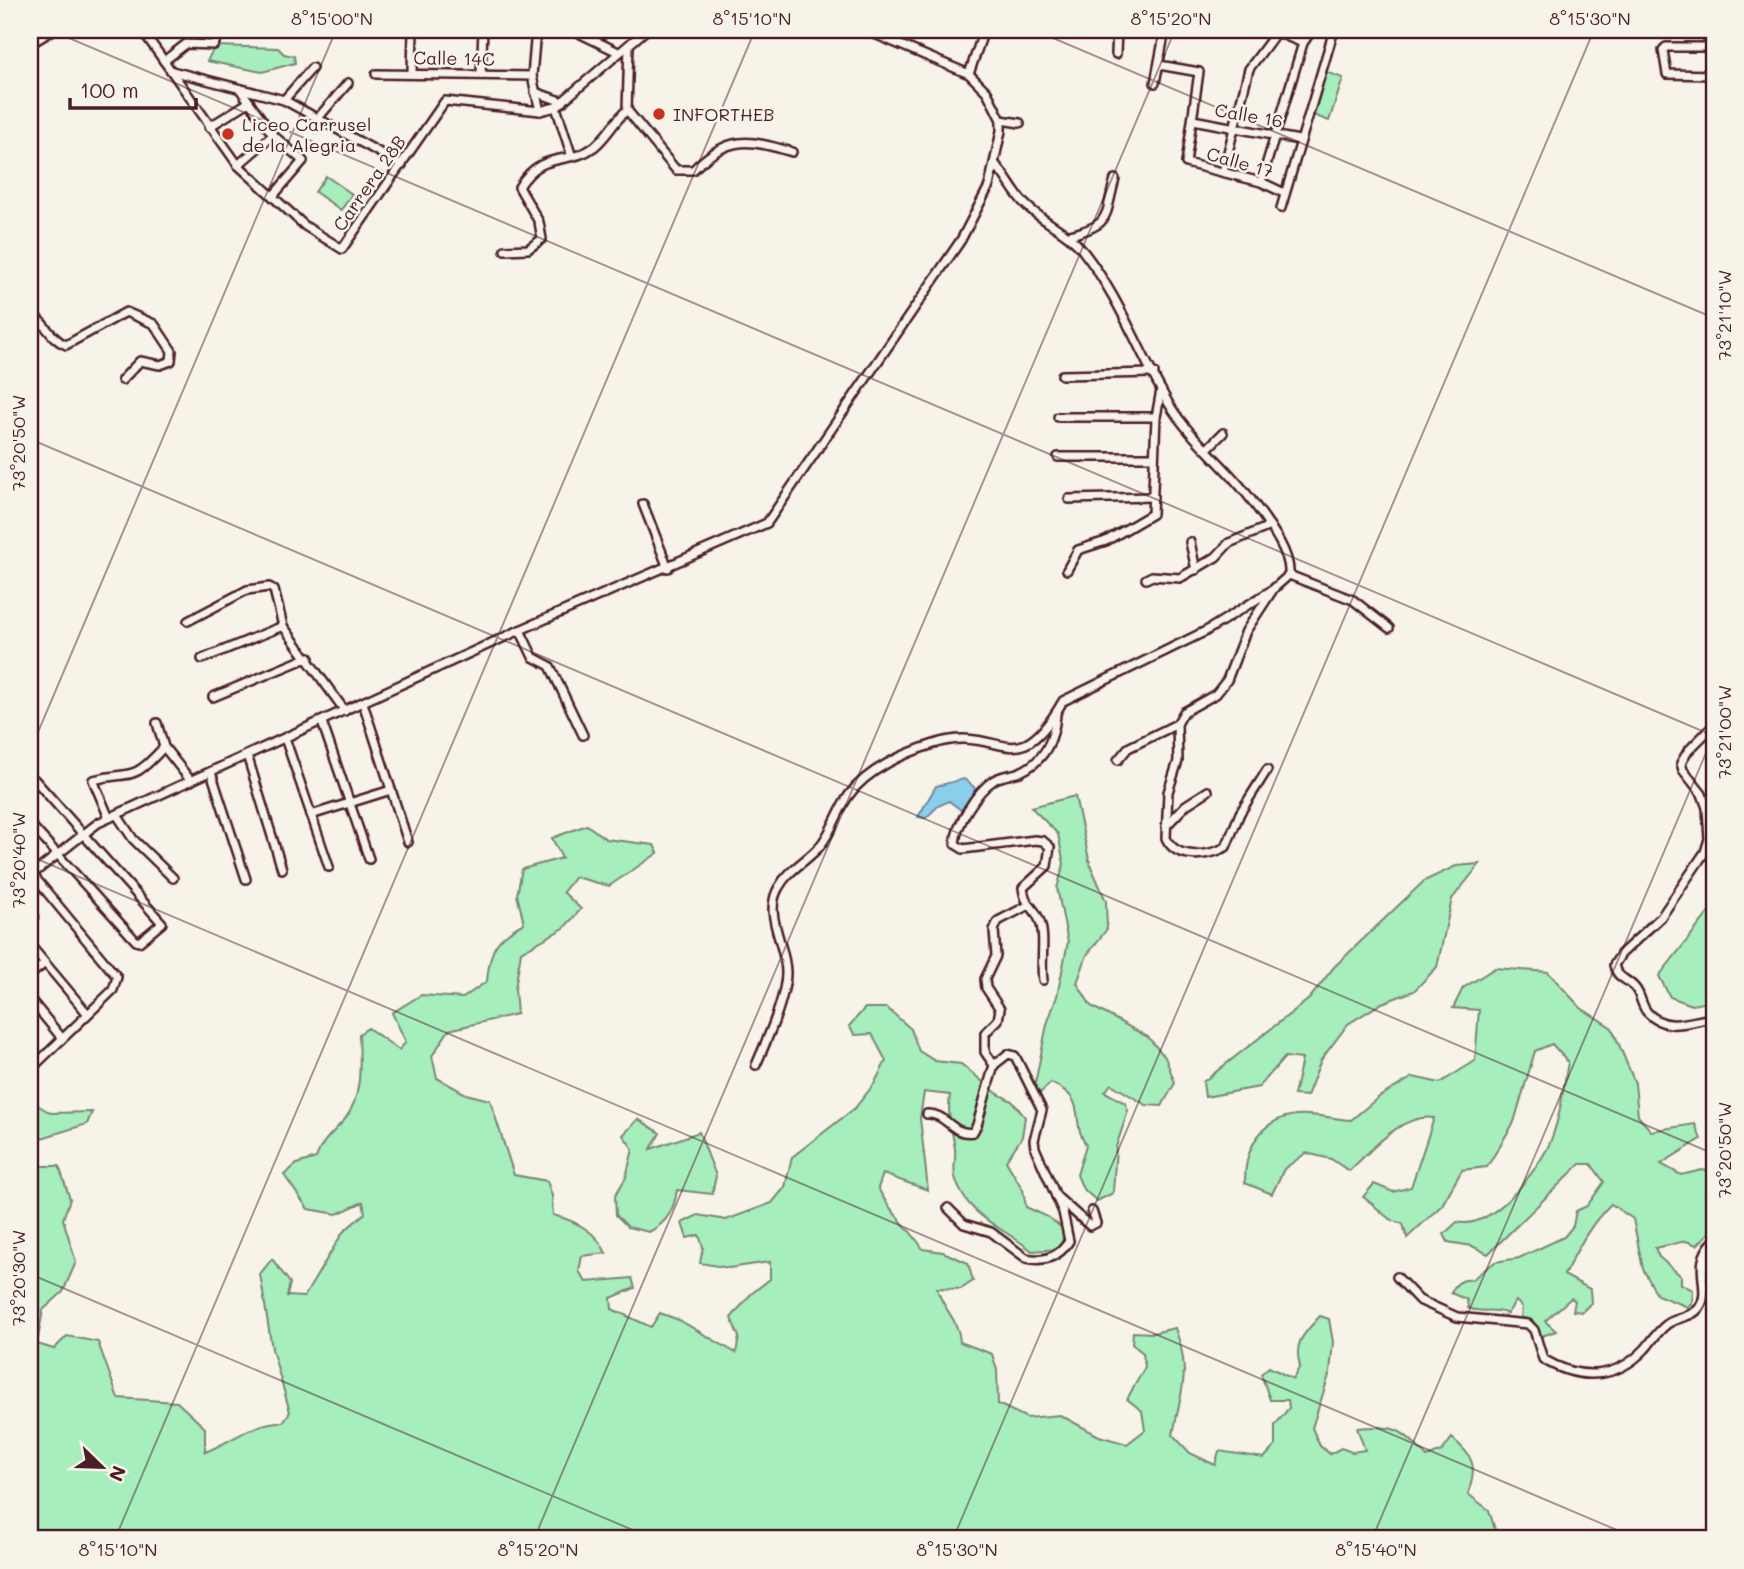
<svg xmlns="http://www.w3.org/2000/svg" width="1744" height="1569" font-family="Mali,sans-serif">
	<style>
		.green { fill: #a6eebc; stroke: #788674; stroke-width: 2 }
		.water { fill: #89ceea; stroke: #70889e; stroke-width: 2 }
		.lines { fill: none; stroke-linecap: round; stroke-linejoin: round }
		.street-casing { stroke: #4a1f2b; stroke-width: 12 }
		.street { stroke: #f7f3e8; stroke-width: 7 }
		.ticks { fill: none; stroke: #4a1f2b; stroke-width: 2; stroke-opacity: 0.45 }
		.poi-dot { fill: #c8321e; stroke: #f7f3e8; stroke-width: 2.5 }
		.labels { text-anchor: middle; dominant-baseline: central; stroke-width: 5; stroke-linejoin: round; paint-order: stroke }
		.street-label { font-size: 18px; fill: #4a1f2b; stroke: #f7f3e8 }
		.poi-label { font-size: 18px; fill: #4a1f2b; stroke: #f7f3e8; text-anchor: start }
		.neatline { fill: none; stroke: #4a1f2b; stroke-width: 2.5 }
		.ticks-label { font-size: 18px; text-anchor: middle; fill: #4a1f2b }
	</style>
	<rect width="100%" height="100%" fill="#f7f3e8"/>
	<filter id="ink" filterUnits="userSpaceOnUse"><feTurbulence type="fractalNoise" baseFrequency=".0143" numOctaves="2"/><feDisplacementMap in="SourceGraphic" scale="14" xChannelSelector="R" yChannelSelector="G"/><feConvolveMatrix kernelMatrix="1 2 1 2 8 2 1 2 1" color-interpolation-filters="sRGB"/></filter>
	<g filter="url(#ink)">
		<g class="green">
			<path d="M215 46 278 48 284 54 294 56 295 63 262 72 207 61Z"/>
			<path d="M1323 71 1343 78 1329 121 1310 114Z"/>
			<path d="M326 176 352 194 341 210 315 192Z"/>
			<path d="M1075 796 1090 864 1106 901 1107 929 1087 955 1077 983 1091 1006 1148 1037 1165 1057 1175 1083 1162 1106 1146 1105 1111 1084 1105 1092 1125 1103 1128 1111 1116 1147 1113 1193 1097 1201 1083 1189 1077 1175 1086 1145C1069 1119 1090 1100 1051 1083L1040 1093 1034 1089 1047 1024 1057 996 1068 942 1057 888 1064 864 1058 834 1031 807Z"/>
			<path d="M587 825 606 839 654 845 658 853 609 886 575 877 563 892 581 909 564 928 521 952 515 989 517 1014 449 1030 432 1056 437 1078 466 1094 490 1100 514 1175 547 1181 552 1196 553 1215C576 1221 596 1231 606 1253L582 1256 579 1271 586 1282 632 1278 635 1288 611 1298 612 1309 651 1327 660 1313 679 1320 736 1353 739 1337 731 1318 751 1294 770 1279V1262L729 1268 700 1263 703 1247 699 1235 687 1238 682 1223 698 1215 726 1220 772 1203 785 1187 792 1157 855 1108 874 1084 886 1061 872 1034 855 1035 849 1026 865 1008H887L911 1029 919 1051 935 1061 961 1064 998 1094 1012 1101 1025 1117 1022 1137 1006 1161 1023 1190 1026 1207 1048 1217 1065 1230 1060 1249 1032 1251C1003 1227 966 1217 955 1177 953 1168 956 1158 955 1149 952 1129 947 1116 950 1095L924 1092 920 1118 928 1190 883 1174 878 1188C890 1213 908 1226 923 1249L943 1252 968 1263 973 1281 961 1289 937 1288C942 1309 959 1319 960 1342L992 1354 997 1370 998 1404 1027 1418 1060 1415 1099 1436 1127 1444 1145 1430 1142 1411 1127 1399 1145 1367 1143 1353 1132 1344 1133 1332 1153 1333 1175 1328C1192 1374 1181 1389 1173 1435L1190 1453 1215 1465 1219 1451 1264 1458 1275 1446V1425L1289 1408 1288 1400H1270L1261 1374 1269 1367 1293 1379 1300 1366C1293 1342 1304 1334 1320 1316L1329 1319 1333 1342 1330 1372 1312 1428 1320 1446 1330 1454 1341 1448 1352 1452 1365 1450 1357 1428C1396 1425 1401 1428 1427 1457L1442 1451 1452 1438C1475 1457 1477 1467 1468 1494L1489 1510 1496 1533 1505 1539H1445L1438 1533 1389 1539H30V1441L33 1437 30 1418V1101L51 1113 92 1112 87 1124 35 1140 34 1166H59L70 1199 63 1219 76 1262 63 1292 43 1310 37 1344 54 1349 67 1336 98 1342 118 1398 177 1402 205 1428V1452C231 1442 255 1421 283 1422L290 1412 272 1349 260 1274 272 1259 290 1283 287 1296 304 1297 343 1232 365 1213 363 1202 337 1214 308 1209 284 1175 297 1164 316 1158C321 1141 334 1132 345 1119 363 1096 360 1062 359 1034L368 1028 399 1050 406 1042 392 1013 421 995 463 998 487 981C490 948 496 938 524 923L517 895 522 869 562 858 552 838Z"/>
			<path d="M1480 864 1452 899 1437 967 1414 991 1382 1003 1348 1024 1321 1060 1307 1096 1294 1095 1302 1059 1285 1057 1259 1087 1205 1097 1203 1082 1309 999 1334 967 1424 881 1456 866Z"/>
			<path d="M1714 906V1001L1692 1005 1670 997 1659 976Z"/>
			<path d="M1495 968 1548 972 1581 1008 1612 1028 1635 1083 1638 1116 1651 1131 1695 1124 1701 1139 1661 1164 1681 1175 1702 1170 1714 1172V1179L1706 1193H1714V1228L1697 1245 1686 1241 1655 1248 1659 1257 1681 1276V1284L1693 1290 1692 1302 1688 1307 1657 1295 1643 1269 1633 1219 1611 1204C1589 1225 1578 1249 1564 1275L1590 1289 1591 1303 1582 1312 1573 1311 1575 1301 1571 1298 1545 1321 1556 1331 1542 1336 1533 1321 1521 1317 1522 1307 1516 1301 1507 1314C1494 1307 1482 1314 1468 1308L1467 1300 1451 1293C1455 1284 1462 1279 1471 1280L1495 1262 1519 1258 1564 1237 1573 1226 1576 1211 1587 1206 1604 1182 1591 1164H1580L1488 1254 1472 1246 1448 1242 1444 1234 1457 1222C1491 1231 1534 1174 1548 1147 1560 1122 1563 1089 1568 1062L1552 1044 1535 1051 1514 1122 1487 1167 1462 1170 1442 1205 1407 1238 1403 1224C1385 1221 1378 1206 1363 1197L1374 1184 1393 1192 1411 1187 1434 1118C1401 1113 1372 1150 1349 1171L1331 1159 1306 1153 1284 1169 1272 1194 1245 1183C1244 1150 1260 1119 1296 1115 1313 1113 1334 1119 1351 1120L1379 1097 1413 1077 1440 1083 1475 1061 1479 1010 1453 1008 1463 988Z"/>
			<path d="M638 1119 660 1133 651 1149 699 1132 716 1176 712 1194 677 1190C674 1210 667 1223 649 1232L628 1227 616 1215 615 1196 626 1177 633 1149 623 1135Z"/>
		</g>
		<path class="water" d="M964 779 974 787 975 792 965 813 949 801 938 806 926 818 918 817 936 786Z"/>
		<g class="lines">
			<defs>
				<g id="street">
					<path d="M142 30 238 165 305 226 342 249 445 101 540 111 556 107 646 30"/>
					<path d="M536 30 532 76 540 111"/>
					<path d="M1146 30 1165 33"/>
					<path d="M1276 32 1303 43"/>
					<path d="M581 34 618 52"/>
					<path d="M30 44 53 30"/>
					<path d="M629 45 627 110 676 170H693C728 135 748 139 792 152"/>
					<path d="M1707 47H1666L1663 50 1667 74 1714 75"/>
					<path d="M1116 54 1117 30"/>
					<path d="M164 61 186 44 214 45 220 30"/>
					<path d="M1159 65 1199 72 1186 163 1261 182 1284 193"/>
					<path d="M172 71 284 100 402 165"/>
					<path d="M412 73 413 30"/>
					<path d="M376 74 532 76"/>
					<path d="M969 74 984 30"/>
					<path d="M481 75 483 30"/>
					<path d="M1155 83 1165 30"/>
					<path d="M240 89 273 135 303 161 273 196"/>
					<path d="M535 92 563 102"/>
					<path d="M284 100 312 68"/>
					<path d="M556 107 571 154"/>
					<path d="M318 118 348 83"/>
					<path d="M1001 120 1020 123"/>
					<path d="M1193 120 1299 140"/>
					<path d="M209 127 249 102"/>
					<path d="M238 165 273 135"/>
					<path d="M1223 172 1249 69 1278 30"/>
					<path d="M1261 182 1303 43 1312 30"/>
					<path d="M1281 208 1334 30"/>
					<path d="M1070 235C1112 224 1104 218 1115 179"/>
					<path d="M505 250 528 249 542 239 539 222 519 187C542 149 569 166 594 147 607 137 614 121 627 110"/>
					<path d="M30 313C45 321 50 339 66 345L126 312 154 324 172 351 171 361 160 365 140 361 122 380"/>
					<path d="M1062 375 1154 373"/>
					<path d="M1058 417H1156"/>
					<path d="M1207 449 1223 433"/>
					<path d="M1058 457H1153"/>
					<path d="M1069 499 1153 497"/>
					<path d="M643 504 668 568"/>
					<path d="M1190 542 1196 570"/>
					<path d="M1067 570 1078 550 1106 541 1152 514 1156 417 1161 390"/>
					<path d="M1289 575 1353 600 1389 628"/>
					<path d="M1146 579 1152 576 1180 578 1216 557 1229 543 1270 526"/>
					<path d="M188 621 247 590 269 587 274 590 283 626 345 711"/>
					<path d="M520 630 533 657 550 666 583 735"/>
					<path d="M202 659 283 626"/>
					<path d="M213 697 309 657"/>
					<path d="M363 703 408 842"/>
					<path d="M322 722 369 859"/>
					<path d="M157 723 164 747 191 781"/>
					<path d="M1714 725 1688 751 1681 763 1683 770 1702 794 1707 808 1709 839 1705 852 1661 917 1621 954 1614 965C1617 979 1627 978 1635 988 1641 995 1641 1005 1647 1012 1667 1034 1691 1020 1714 1018"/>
					<path d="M285 738 329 867"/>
					<path d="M247 755 282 869"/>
					<path d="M1118 760 1128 748 1177 724"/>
					<path d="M1267 770 1240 813 1226 847C1207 857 1176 860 1166 838L1168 792 1178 761 1177 724 1184 712 1216 694 1227 680 1246 631 1272 591"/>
					<path d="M211 772 246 879"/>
					<path d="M117 815 133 839 173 878"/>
					<path d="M311 815 391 790"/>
					<path d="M109 818 93 780C134 770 130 784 164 747"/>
					<path d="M30 824 136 941 139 942 162 923 34 779"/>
					<path d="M1166 826 1186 805 1208 791"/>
					<path d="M30 876 98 823 520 630 767 523 961 240 989 186 1001 131V120L987 92 969 74 865 30"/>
					<path d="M30 905 34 917 30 922"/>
					<path d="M30 945 87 1013"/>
					<path d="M30 975 45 963"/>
					<path d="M1043 980C1040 961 1047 934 1038 917 1032 904 1025 905 1023 888L1047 866 1050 847 1043 841 1035 840 963 849 955 844C956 824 977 791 994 780 1002 775 1012 775 1020 772 1045 761 1054 740 1056 715"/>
					<path d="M30 999 61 1037"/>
					<path d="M756 1065C767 1040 785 1000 786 974 787 946 762 914 779 887 788 870 808 860 820 846 833 830 837 812 849 795 867 770 904 753 934 744 1002 722 1014 786 1063 701L1206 631 1272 590 1289 575C1291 552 1268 523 1255 505 1230 468 1192 442 1169 404 1139 353 1120 298 1083 251 1068 231 1044 223 1026 205 1013 193 1006 175 994 163"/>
					<path d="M30 1070 113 990 117 977 32 874"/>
					<path d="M927 1114C947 1113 952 1136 973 1132L977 1125 994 1065 985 1052V1033L998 1020 1000 1009 986 988 985 979 996 956 994 930 998 921 1027 906"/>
					<path d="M1056 1196 1090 1226 1096 1223 1092 1211"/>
					<path d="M948 1208 964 1224 991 1232 1026 1258C1044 1262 1059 1257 1069 1241L1063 1212 1035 1148 1034 1140 1042 1110 1015 1056 1008 1054 994 1065"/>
					<path d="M1711 1249C1707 1261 1708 1274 1714 1285"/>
					<path d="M1397 1277 1419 1300 1457 1317 1528 1324 1534 1330 1543 1359C1578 1380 1615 1381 1645 1349 1652 1341 1657 1332 1666 1325 1675 1317 1692 1318 1699 1308 1713 1289 1690 1265 1713 1242"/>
				</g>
			</defs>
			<use href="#street" class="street-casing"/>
			<use href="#street" class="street"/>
		</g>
	</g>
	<path class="ticks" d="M50 30 1714 736M1034 30 1714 318M30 439 1714 1154M30 751 336 30M30 856 1638 1539M30 1274 654 1539M115 1539 755 30M534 1539 1175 30M953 1539 1594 30M1372 1539 1714 734"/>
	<g class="poi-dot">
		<circle cx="659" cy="114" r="7"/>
		<circle cx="228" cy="134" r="7"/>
	</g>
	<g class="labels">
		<g class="street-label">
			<text transform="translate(454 58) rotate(1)">Calle 14C</text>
			<text transform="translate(1249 115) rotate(10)">Calle 16</text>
			<text transform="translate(1240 162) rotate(16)">Calle 17</text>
			<text transform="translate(369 183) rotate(-55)">Carrera 28B</text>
		</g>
		<g class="poi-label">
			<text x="673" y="114">INFORTHEB</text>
			<text x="242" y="124">Liceo Carrusel<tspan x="242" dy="21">de la Alegria</tspan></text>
		</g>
	</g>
	<rect width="1744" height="1569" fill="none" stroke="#f7f3e8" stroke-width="77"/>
	<g transform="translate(102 1467) rotate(113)" stroke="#f7f3e8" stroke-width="5" paint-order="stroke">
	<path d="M0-5L12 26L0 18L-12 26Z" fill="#4a1f2b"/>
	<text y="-10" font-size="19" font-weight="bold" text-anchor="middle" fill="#4a1f2b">N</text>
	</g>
	<path d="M70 98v10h126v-10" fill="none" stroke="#4a1f2b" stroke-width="3.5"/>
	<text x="80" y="98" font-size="21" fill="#4a1f2b" stroke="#f7f3e8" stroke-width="5" paint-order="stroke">100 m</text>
	<rect x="38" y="38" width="1668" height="1492" class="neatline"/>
	<g class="ticks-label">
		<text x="332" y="25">8°15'00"N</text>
		<text x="752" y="25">8°15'10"N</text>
		<text x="1171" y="25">8°15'20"N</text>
		<text x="1590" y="25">8°15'30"N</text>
		<text transform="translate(1725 315) rotate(-90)" y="6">73°21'10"W</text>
		<text transform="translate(19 443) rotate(-90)" y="6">73°20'50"W</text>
		<text transform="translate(1725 732) rotate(-90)" y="6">73°21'00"W</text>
		<text transform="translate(19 860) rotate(-90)" y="6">73°20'40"W</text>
		<text transform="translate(1725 1150) rotate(-90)" y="6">73°20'50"W</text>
		<text transform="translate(19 1278) rotate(-90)" y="6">73°20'30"W</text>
		<text x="118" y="1556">8°15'10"N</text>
		<text x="538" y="1556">8°15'20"N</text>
		<text x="957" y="1556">8°15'30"N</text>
		<text x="1376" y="1556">8°15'40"N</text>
	</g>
</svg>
